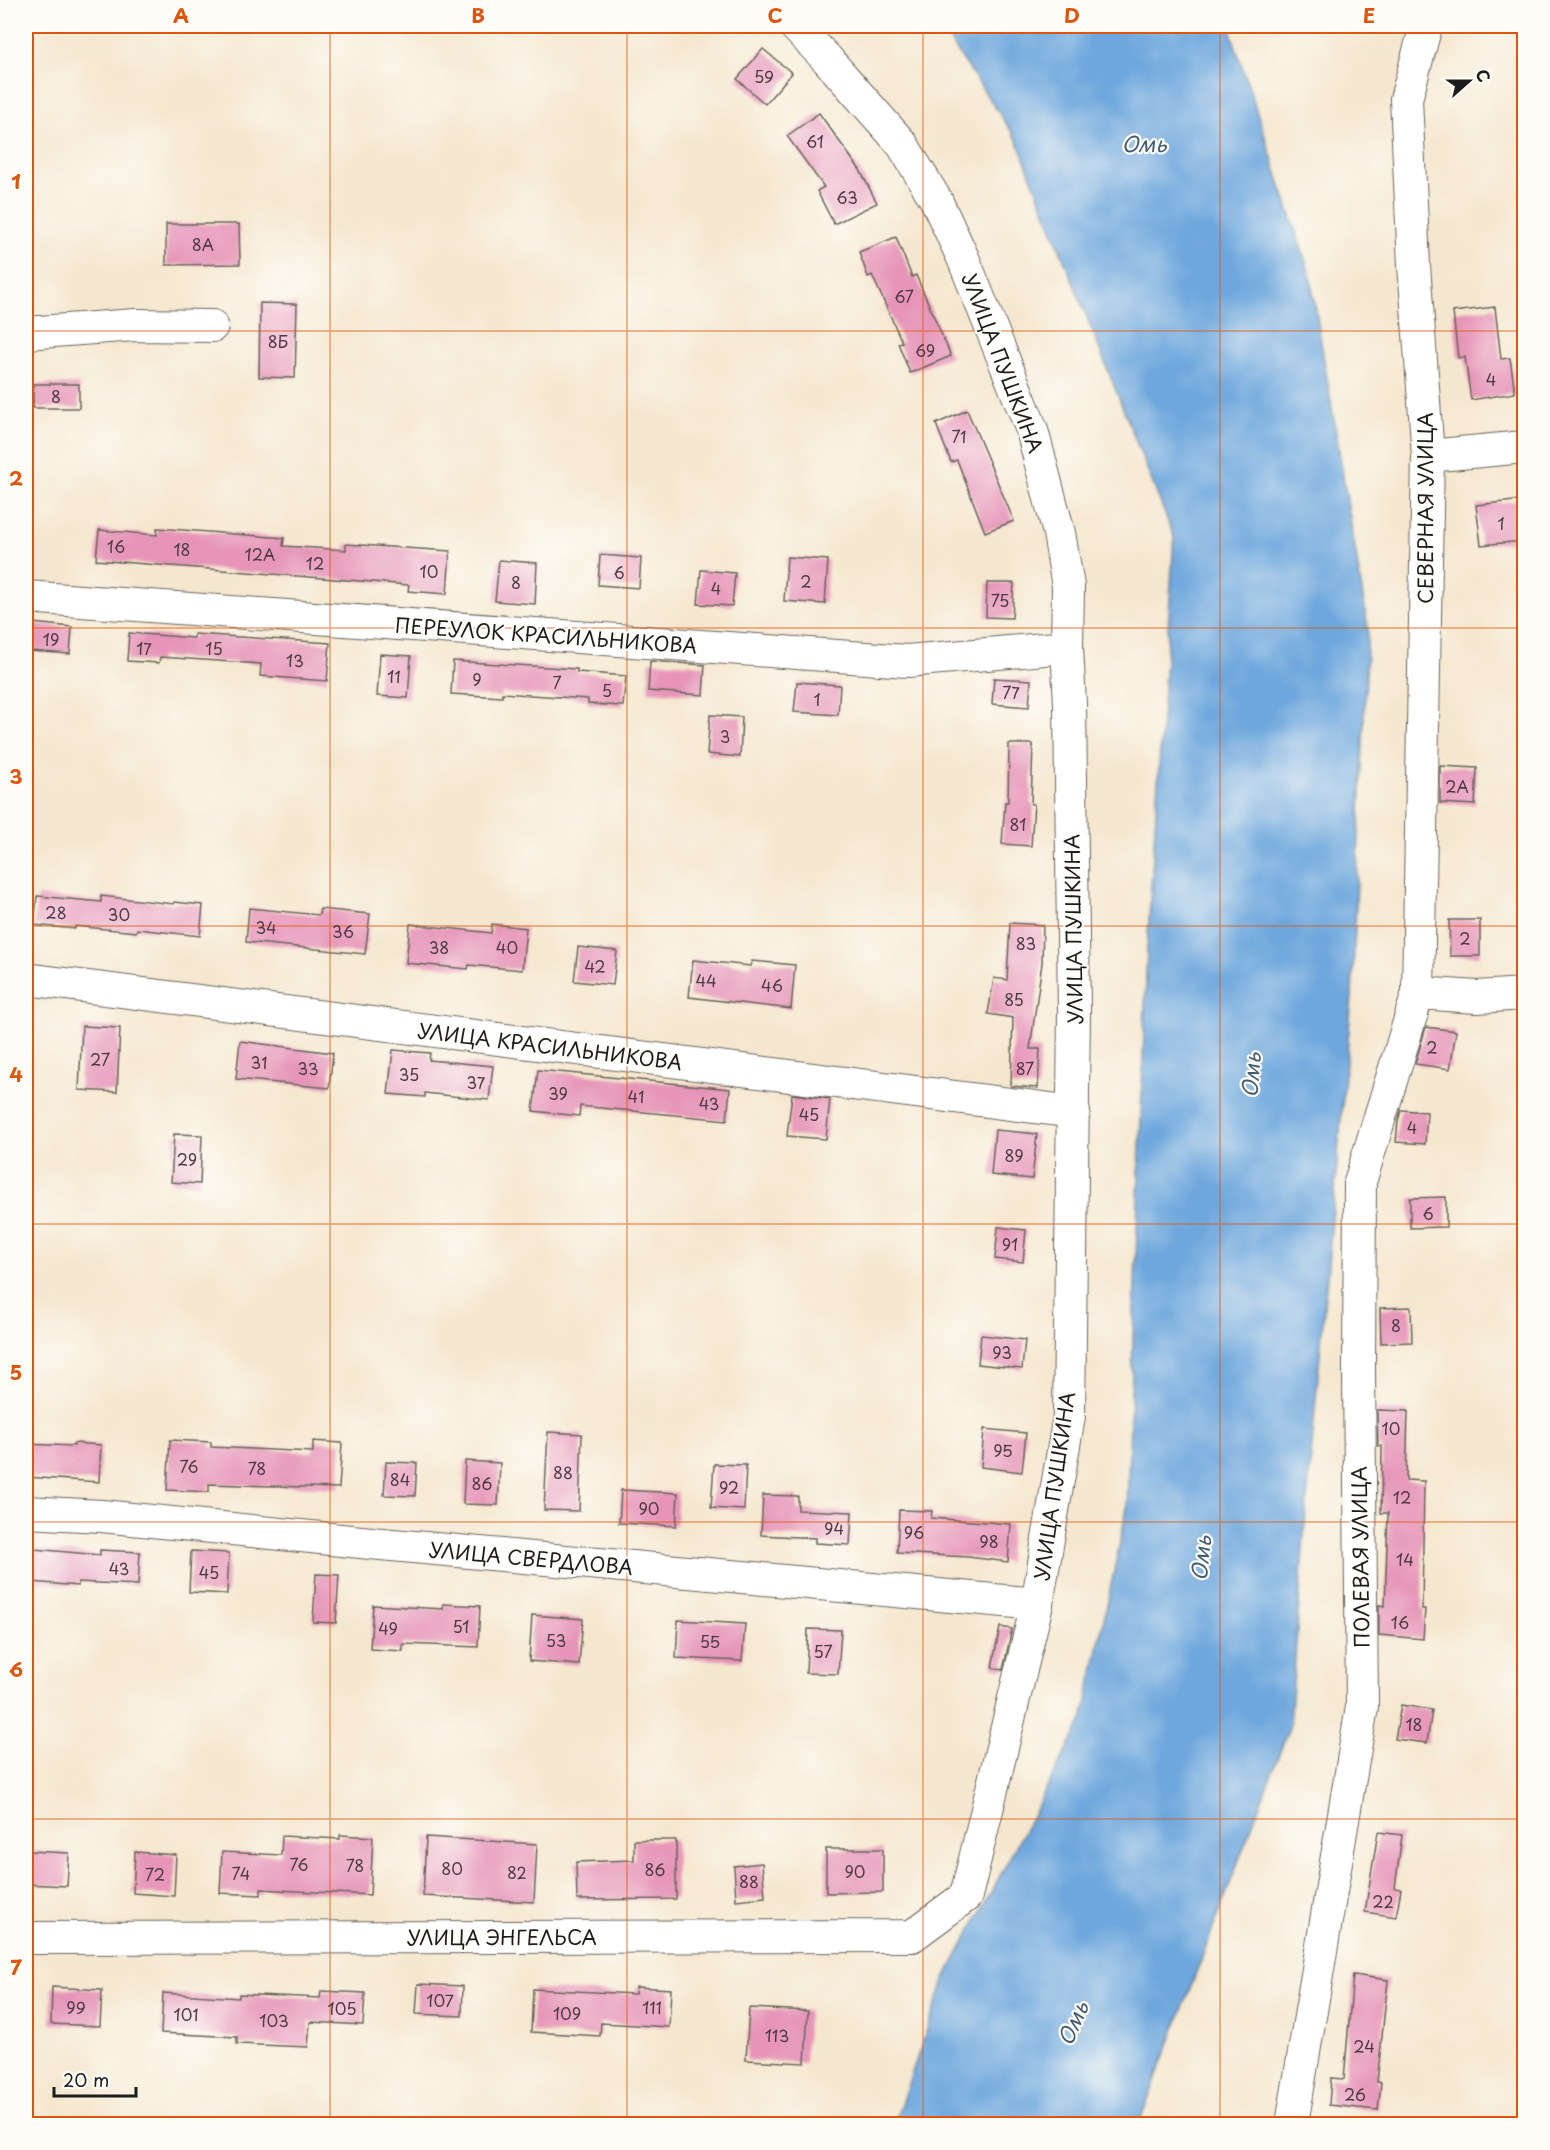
<svg xmlns="http://www.w3.org/2000/svg" width="1550" height="2150" font-family="'Playpen Sans',sans-serif">
	<style>
		.water { fill: #6ea7dd; stroke: #45627c; stroke-width: 1.5 }
		.building { fill: #e695b8 }
		.lines { fill: none; stroke-linecap: round; stroke-linejoin: round }
		.minor-casing { stroke: #68635b; stroke-width: 34 }
		.minor { stroke: #fff; stroke-width: 32 }
		.grid { fill: none; stroke: #de560d; stroke-width: 1.5; stroke-opacity: 0.55 }
		.labels { text-anchor: middle; dominant-baseline: central; stroke-width: 4.5; stroke-linejoin: round; paint-order: stroke }
		.number-label { font-size: 16px; fill: #4e3a43 }
		.street-label { font-size: 20px; fill: #1c1c1c; stroke: #fdfcf7 }
		.water-label { font-size: 21px; font-style: italic; fill: #415b73; stroke: #fdfcf7 }
		.neatline { fill: none; stroke: #de560d; stroke-width: 2 }
		.grid-label { font-size: 20px; text-anchor: middle; font-weight: bold; fill: #de560d }
	</style>
	<rect width="100%" height="100%" fill="#fdfcf7"/>
	<filter id="ink" filterUnits="userSpaceOnUse"><feTurbulence type="fractalNoise" baseFrequency=".0167" numOctaves="2"/><feDisplacementMap in="SourceGraphic" scale="12" xChannelSelector="R" yChannelSelector="G"/><feConvolveMatrix kernelMatrix="1 2 1 2 8 2 1 2 1" color-interpolation-filters="sRGB"/></filter>
	<filter id="wash" filterUnits="userSpaceOnUse"><feTurbulence type="fractalNoise" baseFrequency=".008" numOctaves="4" result="noise"/><feDisplacementMap in="SourceGraphic" scale="24" xChannelSelector="R" yChannelSelector="G"/><feGaussianBlur stdDeviation="1.35" result="paint"/><feColorMatrix in="noise" values="0 0 0 0 0 0 0 0 0 0 0 0 0 0 0 0 0 1.4 0 .05"/><feComposite in="paint" operator="in"/></filter>
	<g filter="url(#wash)">
		<rect width="100%" height="100%" fill="#f5e7cf"/>
		<path class="water" d="M940 26H1229L1310 275 1368 628 1352 996 1305 1522 1290 1725 1139 2124H894L944 1981 1083 1720 1127 1508 1147 948 1174 537 1016 138Z"/>
		<g id="blocks">
			<g class="building">
				<path d="M763 49 792 73 765 104 737 79Z"/>
				<path d="M819 113 860 170 877 203 834 224 817 191 824 187 787 136Z"/>
				<path d="M166 224H239L240 264 166 265Z"/>
				<path d="M896 237 912 277 916 275 951 356 910 373 898 343 902 342 872 275 868 277 859 252Z"/>
				<path d="M260 303 297 304 295 378 259 377Z"/>
				<path d="M1495 307 1501 359 1510 358 1515 393 1471 400 1465 357 1458 358 1453 312Z"/>
				<rect x="33" y="384" width="46" height="24"/>
				<path d="M967 410 1014 521 985 532 957 460 951 462 936 424Z"/>
				<path d="M1524 500V541L1481 545 1476 505Z"/>
				<path d="M157 528 284 538 283 546 346 550V544L450 551 447 594 408 591 409 585 96 560 99 530 157 535Z"/>
				<path d="M600 555 641 558 639 588 598 585Z"/>
				<path d="M787 557 828 560 825 604 784 601Z"/>
				<path d="M499 560 537 563 535 604 495 601Z"/>
				<path d="M701 570 735 573 732 606 698 604Z"/>
				<path d="M987 583H1014L1012 618 986 617Z"/>
				<path d="M32 623 72 627 70 654 30 651Z"/>
				<path d="M129 633 194 638V634L330 643 327 681 260 676 261 664 160 657 159 663 127 661Z"/>
				<path d="M380 654 411 656 408 698 377 696Z"/>
				<path d="M453 661 577 669V672L626 676 623 706 588 704V699L502 693V697L451 694Z"/>
				<path d="M650 661 705 665 703 695 648 691Z"/>
				<path d="M994 678 1031 680 1029 707 992 704Z"/>
				<path d="M797 682 840 685 838 715 794 712Z"/>
				<path d="M710 715 742 717 740 757 707 754Z"/>
				<path d="M1009 744H1033L1031 804H1034L1031 846 1002 844 1005 802H1008Z"/>
				<path d="M1440 766 1477 768 1475 805 1440 803Z"/>
				<path d="M37 896 101 902V896L174 904V902L203 905 200 936 137 929 136 932 75 926V929L34 925Z"/>
				<path d="M249 908 319 915 320 909 370 914 365 954 246 942Z"/>
				<path d="M1449 920H1480V956H1450Z"/>
				<path d="M1010 923 1043 925 1042 963 1030 1049H1040L1038 1088 1011 1086 1013 1018 988 1014 994 978 1007 980Z"/>
				<path d="M410 924 491 933 492 924 526 928 522 970 469 965 468 969 406 963Z"/>
				<path d="M578 947 617 951 613 985 574 981Z"/>
				<path d="M693 960 751 966 752 961 795 965 791 1009 689 997Z"/>
				<path d="M82 1026 120 1028 117 1092 79 1090Z"/>
				<path d="M1426 1027 1456 1031 1450 1069 1415 1064Z"/>
				<path d="M240 1041 333 1053 329 1088 236 1079Z"/>
				<path d="M393 1050 430 1053 429 1060 493 1066 489 1100 425 1093V1097L388 1094Z"/>
				<path d="M538 1070 730 1089 727 1120 580 1106 579 1116 533 1111Z"/>
				<path d="M792 1094 830 1099 826 1139 787 1136Z"/>
				<path d="M1401 1110 1427 1112 1425 1144 1396 1142 1398 1121Z"/>
				<path d="M995 1130 1037 1134 1032 1179 991 1175Z"/>
				<path d="M174 1134 202 1135 200 1184 171 1182Z"/>
				<path d="M1446 1197V1227L1410 1228V1198Z"/>
				<path d="M998 1227 1026 1230 1023 1262 995 1259Z"/>
				<path d="M1411 1307 1412 1342 1381 1343 1380 1308Z"/>
				<path d="M981 1335 1025 1340 1022 1369 978 1364Z"/>
				<path d="M1377 1410 1408 1411 1406 1480 1424 1481 1422 1609H1425L1423 1639 1379 1635V1605L1385 1606 1388 1513H1381L1382 1446H1378Z"/>
				<path d="M984 1429 1026 1433 1022 1472 981 1467Z"/>
				<path d="M548 1432 582 1434 579 1511 544 1510Z"/>
				<path d="M170 1440 211 1442V1447L313 1452V1441L342 1443 339 1488 209 1484V1492L167 1490Z"/>
				<path d="M74 1443 101 1445 99 1482 26 1477V1444L74 1446Z"/>
				<path d="M465 1461 500 1463 498 1505 463 1504Z"/>
				<path d="M386 1462 417 1463 415 1496 384 1495Z"/>
				<path d="M714 1464 746 1465 744 1510 711 1508Z"/>
				<path d="M621 1490 678 1493 676 1526 619 1523Z"/>
				<path d="M763 1495 798 1496V1510L852 1512 850 1545 815 1543V1538L761 1535Z"/>
				<path d="M899 1510 932 1511 931 1518 1011 1524 1008 1562 968 1557 897 1553Z"/>
				<path d="M34 1549 100 1555V1550L140 1552 138 1585 78 1582V1586L32 1582Z"/>
				<path d="M191 1551 229 1553 227 1594 189 1592Z"/>
				<path d="M316 1574 339 1575 336 1623 313 1622Z"/>
				<path d="M443 1604 480 1606 478 1647 403 1644V1651L370 1649 373 1605 443 1609Z"/>
				<path d="M532 1615 583 1619 579 1665 529 1661Z"/>
				<path d="M678 1620 745 1624 742 1661 676 1658Z"/>
				<path d="M1000 1627 1012 1629 1003 1670 992 1667Z"/>
				<path d="M808 1629 841 1630 838 1674 806 1673Z"/>
				<path d="M1401 1705 1432 1710 1427 1743 1395 1739Z"/>
				<path d="M1378 1832 1402 1835 1395 1888 1401 1889 1396 1917 1365 1912Z"/>
				<path d="M340 1835 373 1837 370 1895 261 1889V1895L220 1893 222 1852 281 1855 282 1836 340 1839Z"/>
				<path d="M426 1837 537 1844 534 1902 423 1896Z"/>
				<path d="M634 1840H676V1899L577 1900 576 1862 634 1860Z"/>
				<path d="M826 1849H883V1892L826 1893Z"/>
				<path d="M28 1851 69 1853 67 1886 26 1884Z"/>
				<path d="M135 1852 176 1855 174 1896 133 1893Z"/>
				<path d="M762 1863 765 1897 736 1900 734 1866Z"/>
				<path d="M1353 1975 1388 1980 1377 2082H1381L1378 2110 1329 2105 1331 2078 1344 2079Z"/>
				<path d="M418 1984 463 1986 462 2016 416 2014Z"/>
				<path d="M52 1987 102 1990 100 2026 51 2024Z"/>
				<path d="M636 1987 671 1989 669 2027 601 2023 600 2036 531 2032 533 1989 635 1994Z"/>
				<path d="M321 1991 365 1993 363 2025 310 2022 308 2047 237 2044V2037L161 2033 163 1993 239 1998V1994L320 1998Z"/>
				<path d="M749 2008 808 2011 805 2063 746 2060Z"/>
			</g>
		</g>
	</g>
	<g filter="url(#ink)">
		<use href="#blocks" fill-opacity="0" stroke="#68635b" stroke-width="1.5"/>
		<g class="lines">
			<defs>
				<g id="minor">
					<path d="M26 333 135 325 212 326"/>
					<path d="M1428 456 1524 447"/>
					<path d="M26 597 907 661 1067 647"/>
					<path d="M26 979 1074 1112"/>
					<path d="M1418 993 1477 997 1524 994"/>
					<path d="M26 1512 102 1516 381 1544 1037 1604"/>
					<path d="M26 1938 912 1936 966 1896 1037 1604 1069 1416 1074 1012 1070 704 1067 647 1068 586 1059 533 1032 430 963 258 936 200 902 144 827 59 795 26"/>
					<path d="M1292 2124 1362 1707 1359 1370 1360 1182 1418 993 1428 456 1414 265 1406 99 1426 26"/>
				</g>
			</defs>
			<use href="#minor" class="minor-casing"/>
			<use href="#minor" class="minor"/>
		</g>
	</g>
	<path class="grid" d="M330 26V2124M627 26V2124M923 26V2124M1220 26V2124M26 331H1524M26 628H1524M26 926H1524M26 1224H1524M26 1522H1524M26 1819H1524"/>
	<g class="labels">
		<g class="number-label">
			<text x="764" y="76">59</text>
			<text x="815" y="141">61</text>
			<text x="847" y="197">63</text>
			<text x="203" y="244">8А</text>
			<text x="904" y="296">67</text>
			<text x="278" y="341">8Б</text>
			<text x="925" y="350">69</text>
			<text x="1491" y="379">4</text>
			<text x="56" y="396">8</text>
			<text x="959" y="436">71</text>
			<text x="1501" y="523">1</text>
			<text x="116" y="546">16</text>
			<text x="182" y="549">18</text>
			<text x="260" y="554">12А</text>
			<text x="315" y="563">12</text>
			<text x="429" y="571">10</text>
			<text x="619" y="572">6</text>
			<text x="806" y="581">2</text>
			<text x="516" y="582">8</text>
			<text x="716" y="588">4</text>
			<text x="1000" y="600">75</text>
			<text x="51" y="639">19</text>
			<text x="144" y="648">17</text>
			<text x="214" y="648">15</text>
			<text x="295" y="660">13</text>
			<text x="394" y="676">11</text>
			<text x="477" y="679">9</text>
			<text x="557" y="682">7</text>
			<text x="607" y="690">5</text>
			<text x="1011" y="692">77</text>
			<text x="817" y="699">1</text>
			<text x="725" y="736">3</text>
			<text x="1457" y="786">2А</text>
			<text x="1018" y="824">81</text>
			<text x="56" y="912">28</text>
			<text x="119" y="914">30</text>
			<text x="266" y="927">34</text>
			<text x="343" y="931">36</text>
			<text x="1465" y="938">2</text>
			<text x="1026" y="943">83</text>
			<text x="439" y="947">38</text>
			<text x="507" y="947">40</text>
			<text x="595" y="966">42</text>
			<text x="706" y="980">44</text>
			<text x="772" y="985">46</text>
			<text x="1014" y="999">85</text>
			<text x="1432" y="1047">2</text>
			<text x="100" y="1059">27</text>
			<text x="259" y="1062">31</text>
			<text x="308" y="1068">33</text>
			<text x="1025" y="1068">87</text>
			<text x="409" y="1074">35</text>
			<text x="476" y="1082">37</text>
			<text x="558" y="1093">39</text>
			<text x="636" y="1096">41</text>
			<text x="709" y="1103">43</text>
			<text x="809" y="1114">45</text>
			<text x="1412" y="1127">4</text>
			<text x="1014" y="1155">89</text>
			<text x="187" y="1159">29</text>
			<text x="1428" y="1213">6</text>
			<text x="1010" y="1244">91</text>
			<text x="1396" y="1325">8</text>
			<text x="1002" y="1352">93</text>
			<text x="1391" y="1428">10</text>
			<text x="1003" y="1450">95</text>
			<text x="189" y="1466">76</text>
			<text x="257" y="1468">78</text>
			<text x="563" y="1472">88</text>
			<text x="400" y="1479">84</text>
			<text x="482" y="1483">86</text>
			<text x="729" y="1487">92</text>
			<text x="1402" y="1497">12</text>
			<text x="649" y="1508">90</text>
			<text x="834" y="1528">94</text>
			<text x="914" y="1532">96</text>
			<text x="989" y="1541">98</text>
			<text x="1405" y="1559">14</text>
			<text x="119" y="1568">43</text>
			<text x="209" y="1572">45</text>
			<text x="1400" y="1622">16</text>
			<text x="461" y="1626">51</text>
			<text x="388" y="1628">49</text>
			<text x="556" y="1640">53</text>
			<text x="710" y="1641">55</text>
			<text x="823" y="1651">57</text>
			<text x="1414" y="1724">18</text>
			<text x="299" y="1864">76</text>
			<text x="355" y="1865">78</text>
			<text x="452" y="1868">80</text>
			<text x="655" y="1869">86</text>
			<text x="855" y="1871">90</text>
			<text x="517" y="1872">82</text>
			<text x="241" y="1873">74</text>
			<text x="155" y="1874">72</text>
			<text x="749" y="1881">88</text>
			<text x="1383" y="1901">22</text>
			<text x="440" y="2000">107</text>
			<text x="76" y="2007">99</text>
			<text x="652" y="2007">111</text>
			<text x="342" y="2008">105</text>
			<text x="567" y="2013">109</text>
			<text x="186" y="2014">101</text>
			<text x="274" y="2020">103</text>
			<text x="777" y="2035">113</text>
			<text x="1364" y="2046">24</text>
			<text x="1355" y="2094">26</text>
		</g>
		<g class="street-label">
			<text transform="translate(1003 363) rotate(69)">УЛИЦА ПУШКИНА</text>
			<text transform="translate(1425 508) rotate(-90)">СЕВЕРНАЯ УЛИЦА</text>
			<text transform="translate(546 635) rotate(4)">ПЕРЕУЛОК КРАСИЛЬНИКОВА</text>
			<text transform="translate(1073 929) rotate(-91)">УЛИЦА ПУШКИНА</text>
			<text transform="translate(550 1046) rotate(7)">УЛИЦА КРАСИЛЬНИКОВА</text>
			<text transform="translate(1054 1486) rotate(-82)">УЛИЦА ПУШКИНА</text>
			<text transform="translate(1360 1557) rotate(-91)">ПОЛЕВАЯ УЛИЦА</text>
			<text transform="translate(531 1558) rotate(5)">УЛИЦА СВЕРДЛОВА</text>
			<text x="502" y="1937">УЛИЦА ЭНГЕЛЬСА</text>
		</g>
		<g class="water-label">
			<text x="1144" y="143">Омь</text>
			<text transform="translate(1250 1075) rotate(-85)">Омь</text>
			<text transform="translate(1200 1558) rotate(-84)">Омь</text>
			<text transform="translate(1072 2023) rotate(-66)">Омь</text>
		</g>
	</g>
	<rect width="1550" height="2150" fill="none" stroke="#fdfcf7" stroke-width="66"/>
	<g transform="translate(1469 81) rotate(69)" stroke="#fdfcf7" stroke-width="4.5" paint-order="stroke">
	<path d="M0-4.5L10 22L0 15L-10 22Z" fill="#1c1c1c"/>
	<text y="-9" font-size="16" font-weight="bold" text-anchor="middle" fill="#1c1c1c">С</text>
	</g>
	<path d="M54 2087v9h82v-9" fill="none" stroke="#1c1c1c" stroke-width="3"/>
	<text x="63" y="2087" font-size="18" fill="#1c1c1c" stroke="#fdfcf7" stroke-width="4.5" paint-order="stroke">20 m</text>
	<rect x="33" y="33" width="1484" height="2084" class="neatline"/>
	<g class="grid-label">
		<text x="181" y="23">A</text>
		<text x="478" y="23">B</text>
		<text x="775" y="23">C</text>
		<text x="1072" y="23">D</text>
		<text x="1369" y="23">E</text>
		<text x="16" y="189">1</text>
		<text x="16" y="486">2</text>
		<text x="16" y="784">3</text>
		<text x="16" y="1082">4</text>
		<text x="16" y="1380">5</text>
		<text x="16" y="1677">6</text>
		<text x="16" y="1975">7</text>
	</g>
</svg>
